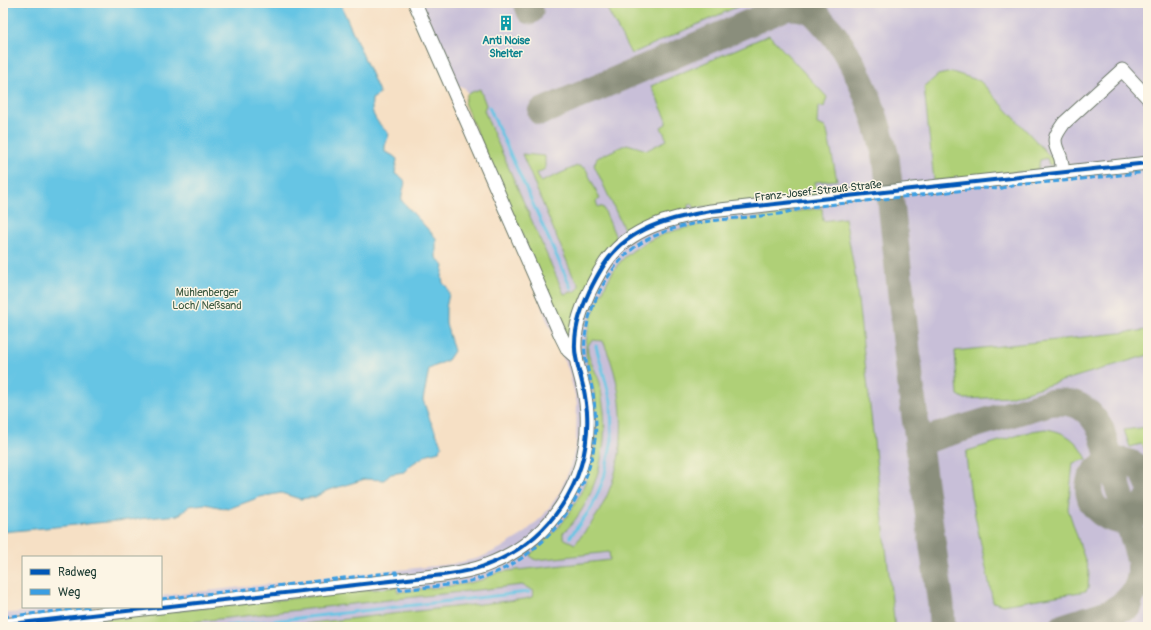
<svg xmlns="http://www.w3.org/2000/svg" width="1151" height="630" font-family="Pangolin,sans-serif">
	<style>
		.industrial { fill: #c8bfd8 }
		.green { fill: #afd077; stroke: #678656; fill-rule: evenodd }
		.water { fill: #66c5e4; stroke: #42818c }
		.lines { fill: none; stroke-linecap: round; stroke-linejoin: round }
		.stream { stroke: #66c5e4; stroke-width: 3 }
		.taxiway { stroke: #8a8e7c; stroke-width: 27 }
		.minor-casing { stroke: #6a7667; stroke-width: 15 }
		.minor { stroke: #fff; stroke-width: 13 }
		.quiet { stroke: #3c9ee2; stroke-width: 3; stroke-dasharray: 6 3; stroke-linecap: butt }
		.cycleway-casing { stroke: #fcf5e5; stroke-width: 6 }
		.cycleway { stroke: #0057b8; stroke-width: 4 }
		.labels { text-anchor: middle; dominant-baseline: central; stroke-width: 3; stroke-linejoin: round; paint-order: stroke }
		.culture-label { font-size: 11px; font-weight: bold; fill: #0d838f; stroke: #fcf5e5 }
		.street-label { font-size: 11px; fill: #1f3d34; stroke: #fcf5e5 }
		.park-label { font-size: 11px; fill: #3c5a41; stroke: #fcf5e5 }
	</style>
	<rect width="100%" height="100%" fill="#fcf5e5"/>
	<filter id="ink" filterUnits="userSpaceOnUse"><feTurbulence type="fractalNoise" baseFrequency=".025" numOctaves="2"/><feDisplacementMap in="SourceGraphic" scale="8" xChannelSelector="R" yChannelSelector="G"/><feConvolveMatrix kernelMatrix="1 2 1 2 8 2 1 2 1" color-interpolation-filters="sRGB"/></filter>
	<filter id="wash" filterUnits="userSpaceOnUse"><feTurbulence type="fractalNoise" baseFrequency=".012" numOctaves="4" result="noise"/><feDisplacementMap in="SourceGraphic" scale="16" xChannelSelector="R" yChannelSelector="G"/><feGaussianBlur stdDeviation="0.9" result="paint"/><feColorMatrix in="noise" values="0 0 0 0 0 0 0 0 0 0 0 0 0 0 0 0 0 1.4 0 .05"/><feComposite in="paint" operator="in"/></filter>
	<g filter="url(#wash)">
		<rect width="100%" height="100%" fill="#f6e0c5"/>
		<path class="industrial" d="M421 3H1148V627H3V614L64 607H161V596L452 564 479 558 501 548 522 535 543 516 559 494 569 471 576 445 577 403 569 371 546 318 469 96 465 88 457 85Z"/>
		<g class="green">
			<path d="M604 3H739L741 5 631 54Z"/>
			<path d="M769 35 827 97 824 107 818 106 817 124 825 127 827 131 837 180 815 182 817 195 694 208 693 204 688 205V209L632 230 624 229 594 165 597 158 627 144 647 150 667 140 661 127 666 124V118L651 86Z"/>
			<path d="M952 72 980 81 1048 154 1053 157 1055 160 1053 165H1049L1047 158 1040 160 1038 170 934 181 924 87 938 75Z"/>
			<path d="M480 89 486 105 484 110 489 123 564 294 576 291 579 288V284L573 276 522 154 545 156V169L537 173 541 182 577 166H580L586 169 600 199 596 201 598 207H603L615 235 616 241 568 340 464 103 467 94Z"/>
			<path d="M822 208 823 221 845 218 855 274 895 627H277L525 599 532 597 534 591 522 585 146 627H31L396 587 398 592 465 584 482 580 499 572 610 560 609 552 537 560 533 559 530 555C540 545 552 535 562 523 587 491 600 448 596 407 595 389 587 371 586 353 585 333 592 313 601 295 607 282 614 267 625 257 661 225 711 223 756 218 778 215 800 210 822 208ZM592 340 603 341C626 392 629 453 603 504 596 519 585 531 575 544L563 538V533C595 504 610 446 603 404 602 397 601 390 600 383 597 372 589 362 588 351 587 347 589 343 592 340Z"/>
			<path d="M1148 330V355L1009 397 965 399 958 395 955 351Z"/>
			<path d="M1148 427V451L1141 444 1130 447 1124 430Z"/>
			<path d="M1045 429C1065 431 1078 441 1087 459L1073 463 1068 509 1089 572 1088 588 1086 591 1003 605 993 602 971 496 966 456 967 451 1032 431Z"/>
		</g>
		<path class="water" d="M3 3H340L380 94 372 99C370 116 378 123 389 134L385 146V152L392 155 397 159 395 174C413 181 400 187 402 201L436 238V257L444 266 442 277 443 283 447 287 449 294 446 308V324L454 351 448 360 429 369 423 400 430 420 442 446 439 451 428 454 412 464 404 472 391 474 384 480 365 479 326 491 315 497 300 499 281 493 260 497 228 509 205 504 189 506 179 515 3 532Z"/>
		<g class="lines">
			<g class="stream">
				<path d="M489 107 571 288"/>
				<path d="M570 537 592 507 604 478 612 440 611 401 596 346"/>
				<path d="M218 627 529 592"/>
			</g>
			<g class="taxiway">
				<path d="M527 3 530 11"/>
				<path d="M805 3C815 14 825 24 834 35 861 71 875 114 886 157L912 396 941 605 942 627"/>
				<path d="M541 112 784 8C796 6 803 8 814 12"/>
				<path d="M918 442 1047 403C1074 399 1088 406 1101 430L1140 560C1143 585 1134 598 1113 611"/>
				<path d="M1148 482C1145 473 1139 466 1130 463 1120 459 1108 461 1100 468 1062 500 1131 549 1148 499"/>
				<path d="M1063 627 1129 606"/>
			</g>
		</g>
	</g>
	<g filter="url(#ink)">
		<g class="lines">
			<defs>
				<g id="minor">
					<path d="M415 3 561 336 568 350 576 357"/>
					<path d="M1063 173C1062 167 1062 161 1060 156 1052 140 1054 137 1064 123L1122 70 1148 98"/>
					<path d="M3 625 443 575C456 573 471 571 484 566 549 543 591 481 587 412 586 402 585 392 582 382 579 369 574 357 575 344 575 325 582 308 589 292 596 278 603 264 613 253 637 225 677 217 711 211L1148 163"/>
				</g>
			</defs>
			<use href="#minor" class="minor-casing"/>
			<use href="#minor" class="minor"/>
			<g class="quiet">
				<path d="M161 599 396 572 400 590C425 587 453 586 478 579 545 559 596 493 596 422 595 409 594 396 591 383 589 373 586 364 585 354 581 317 608 265 638 245 679 218 733 220 779 214 789 212 799 209 809 207L985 188 999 189 1012 185 1063 181 1148 172"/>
				<path d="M3 617 91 607"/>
			</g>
			<defs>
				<path id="cycleway" d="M3 625 443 575C456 573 471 571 484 566 549 543 591 481 587 412 586 402 585 392 582 382 579 369 574 357 575 344 575 325 582 308 589 292 596 278 603 264 613 253 637 225 677 217 711 211L1148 163"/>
			</defs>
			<use href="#cycleway" class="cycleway-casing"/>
			<use href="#cycleway" class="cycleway"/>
		</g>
	</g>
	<defs>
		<symbol id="building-bare" viewBox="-9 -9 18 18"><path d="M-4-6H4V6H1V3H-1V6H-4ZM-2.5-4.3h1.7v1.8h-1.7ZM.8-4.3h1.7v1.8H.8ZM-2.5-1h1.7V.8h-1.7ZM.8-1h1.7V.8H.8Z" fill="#0f9aa8" stroke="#fcf5e5" stroke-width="2.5" paint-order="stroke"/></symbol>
	</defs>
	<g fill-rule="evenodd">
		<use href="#building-bare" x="495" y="12" width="22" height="22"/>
	</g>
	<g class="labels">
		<g class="culture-label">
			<text x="506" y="40">Anti Noise<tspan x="506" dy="13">Shelter</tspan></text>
		</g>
		<g class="street-label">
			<text transform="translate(818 191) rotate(-6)">Franz-Josef-Strauß Straße</text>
		</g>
		<g class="park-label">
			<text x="207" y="292">Mühlenberger<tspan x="207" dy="13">Loch/ Neßsand</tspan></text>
		</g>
	</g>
	<rect width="1151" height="630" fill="none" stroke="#fcf5e5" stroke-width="16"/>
	<rect x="22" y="556" width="140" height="52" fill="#fcf5e5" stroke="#a4ab9e"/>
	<rect x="30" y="569" width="20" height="6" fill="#0057b8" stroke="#a4ab9e"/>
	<text x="58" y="576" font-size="12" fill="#1f3d34">Radweg</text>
	<rect x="30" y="589" width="20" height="6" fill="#3c9ee2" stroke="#a4ab9e"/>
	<text x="58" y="596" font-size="12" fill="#1f3d34">Weg</text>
</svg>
